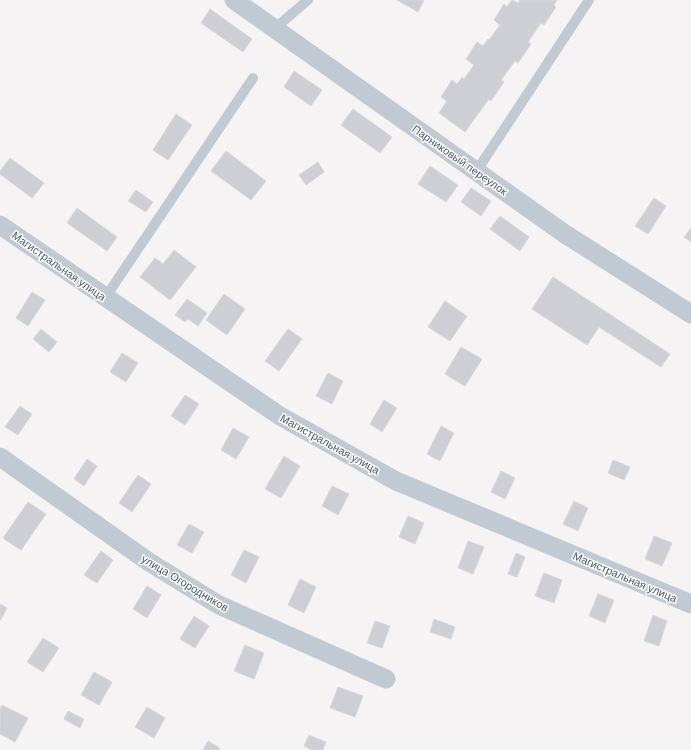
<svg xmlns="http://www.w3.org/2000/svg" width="691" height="750" font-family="'DM Sans',sans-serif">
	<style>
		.building { fill: #cdcfd5; stroke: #d7d9de }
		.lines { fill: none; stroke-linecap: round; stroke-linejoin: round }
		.service { stroke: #c1cad2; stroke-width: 10 }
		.minor { stroke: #c1cad2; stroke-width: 19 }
		.labels { text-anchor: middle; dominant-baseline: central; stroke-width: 3; stroke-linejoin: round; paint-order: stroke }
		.street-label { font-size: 11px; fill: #4a5661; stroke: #fff }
	</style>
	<rect width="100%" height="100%" fill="#f5f3f3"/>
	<g class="building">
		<path d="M397 0H424L418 12Z"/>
		<path d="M512 0 518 3 520 0H557L554 5 556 7 544 25 541 23 528 42 531 44 518 63 515 61 501 80 504 82 491 101 489 99 465 132 439 113 447 101 441 97 452 80 457 84 462 77 464 79 474 65 466 59 477 42 483 46 488 39 489 40 500 25 494 20 504 4 507 7Z"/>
		<path d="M210 9 252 39 243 52 201 23Z"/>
		<path d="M294 71 322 90 311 106 284 87Z"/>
		<path d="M353 109 392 137 380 153 341 125Z"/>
		<path d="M176 114 192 125 168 160 153 150Z"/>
		<path d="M226 151 266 181 251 200 211 171Z"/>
		<path d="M10 158 44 183 32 198 0 174V171Z"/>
		<path d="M318 162 324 172 306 185 299 175Z"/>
		<path d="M430 166 458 185 446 202 418 184Z"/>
		<path d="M471 188 491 201 481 216 461 202Z"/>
		<path d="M136 190 153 202 146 212 128 201Z"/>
		<path d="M654 198 666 206 648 234 635 226Z"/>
		<path d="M77 208 117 237 107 251 67 223Z"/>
		<path d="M500 216 529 237 520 251 490 229Z"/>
		<path d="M691 228V242L684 237Z"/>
		<path d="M174 250 196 267 170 300 140 277 155 258 163 264Z"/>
		<path d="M553 277 670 354 661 367 599 327 587 345 532 309Z"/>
		<path d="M32 292 45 300 28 326 16 318Z"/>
		<path d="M224 294 245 309 227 335 206 320Z"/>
		<path d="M187 299 207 313 198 326 188 319 185 322 175 315Z"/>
		<path d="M445 301 467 316 450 341 428 327Z"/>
		<path d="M41 329 57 342 49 352 33 339Z"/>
		<path d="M288 329 302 339 279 371 265 361Z"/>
		<path d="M461 347 482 359 465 386 445 374Z"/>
		<path d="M122 353 138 363 126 382 110 372Z"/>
		<path d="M328 373 343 381 332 404 316 396Z"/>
		<path d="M185 395 199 404 185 425 171 416Z"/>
		<path d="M384 400 397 408 382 432 370 424Z"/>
		<path d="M20 406 32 414 18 435 5 427Z"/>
		<path d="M441 426 454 433 440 461 427 454Z"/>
		<path d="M233 428 249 437 236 459 221 450Z"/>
		<path d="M284 456 300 466 281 498 265 489Z"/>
		<path d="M87 459 97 466 84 486 74 479Z"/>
		<path d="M613 460 630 467 624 480 608 473Z"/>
		<path d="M501 471 515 478 505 499 491 492Z"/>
		<path d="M138 475 151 484 132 512 119 503Z"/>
		<path d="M332 486 349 494 338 515 322 506Z"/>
		<path d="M574 501 588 508 578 531 563 524Z"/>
		<path d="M28 502 46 514 21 550 3 538Z"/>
		<path d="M408 516 424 523 415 544 399 537Z"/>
		<path d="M189 524 204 532 192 553 177 545Z"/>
		<path d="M654 536 672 543 662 566 645 559Z"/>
		<path d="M468 541 484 547 473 574 458 568Z"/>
		<path d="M244 550 259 557 246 583 231 575Z"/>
		<path d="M101 551 113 560 97 583 84 575Z"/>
		<path d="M516 553 525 557 517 577 508 574Z"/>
		<path d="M544 573 562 580 554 603 535 596Z"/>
		<path d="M300 579 316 587 304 613 288 605Z"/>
		<path d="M147 586 161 595 147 618 133 609Z"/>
		<path d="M598 594 614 600 605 623 589 616Z"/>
		<path d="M0 604 7 608 0 621Z"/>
		<path d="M653 615 667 621 659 646 644 641Z"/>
		<path d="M194 616 209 626 195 648 180 639Z"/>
		<path d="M434 619 455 627 451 639 430 632Z"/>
		<path d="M375 621 390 626 382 648 367 643Z"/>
		<path d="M43 638 59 648 43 672 27 662Z"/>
		<path d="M245 645 264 653 254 679 234 671Z"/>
		<path d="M94 672 112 682 99 705 81 695Z"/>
		<path d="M338 687 363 696 355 717 330 708Z"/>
		<path d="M2 705 28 718 15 742 0 734V709Z"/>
		<path d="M147 707 165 718 154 738 135 727Z"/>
		<path d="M68 711 84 719 80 728 64 719Z"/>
		<path d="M309 735 326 742 323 750H312L304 746Z"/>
		<path d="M208 741 220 748 219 750H203Z"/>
	</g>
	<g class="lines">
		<g class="service">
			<path d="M274 29 308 0"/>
			<path d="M476 172 589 0"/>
			<path d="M105 298 253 78"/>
		</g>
		<g class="minor">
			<path d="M234 0 565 234 691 314"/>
			<path d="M0 225 280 416 396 481 691 604"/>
			<path d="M0 457 149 562 219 605 386 679"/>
		</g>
	</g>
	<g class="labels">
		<g class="street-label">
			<text transform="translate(460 160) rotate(35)">Парниковый переулок</text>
			<text transform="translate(59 266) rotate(35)">Магистральная улица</text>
			<text transform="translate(330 444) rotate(29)">Магистральная улица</text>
			<text transform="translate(625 577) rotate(23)">Магистральная улица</text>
			<text transform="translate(185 583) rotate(31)">улица Огородников</text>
		</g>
	</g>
</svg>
